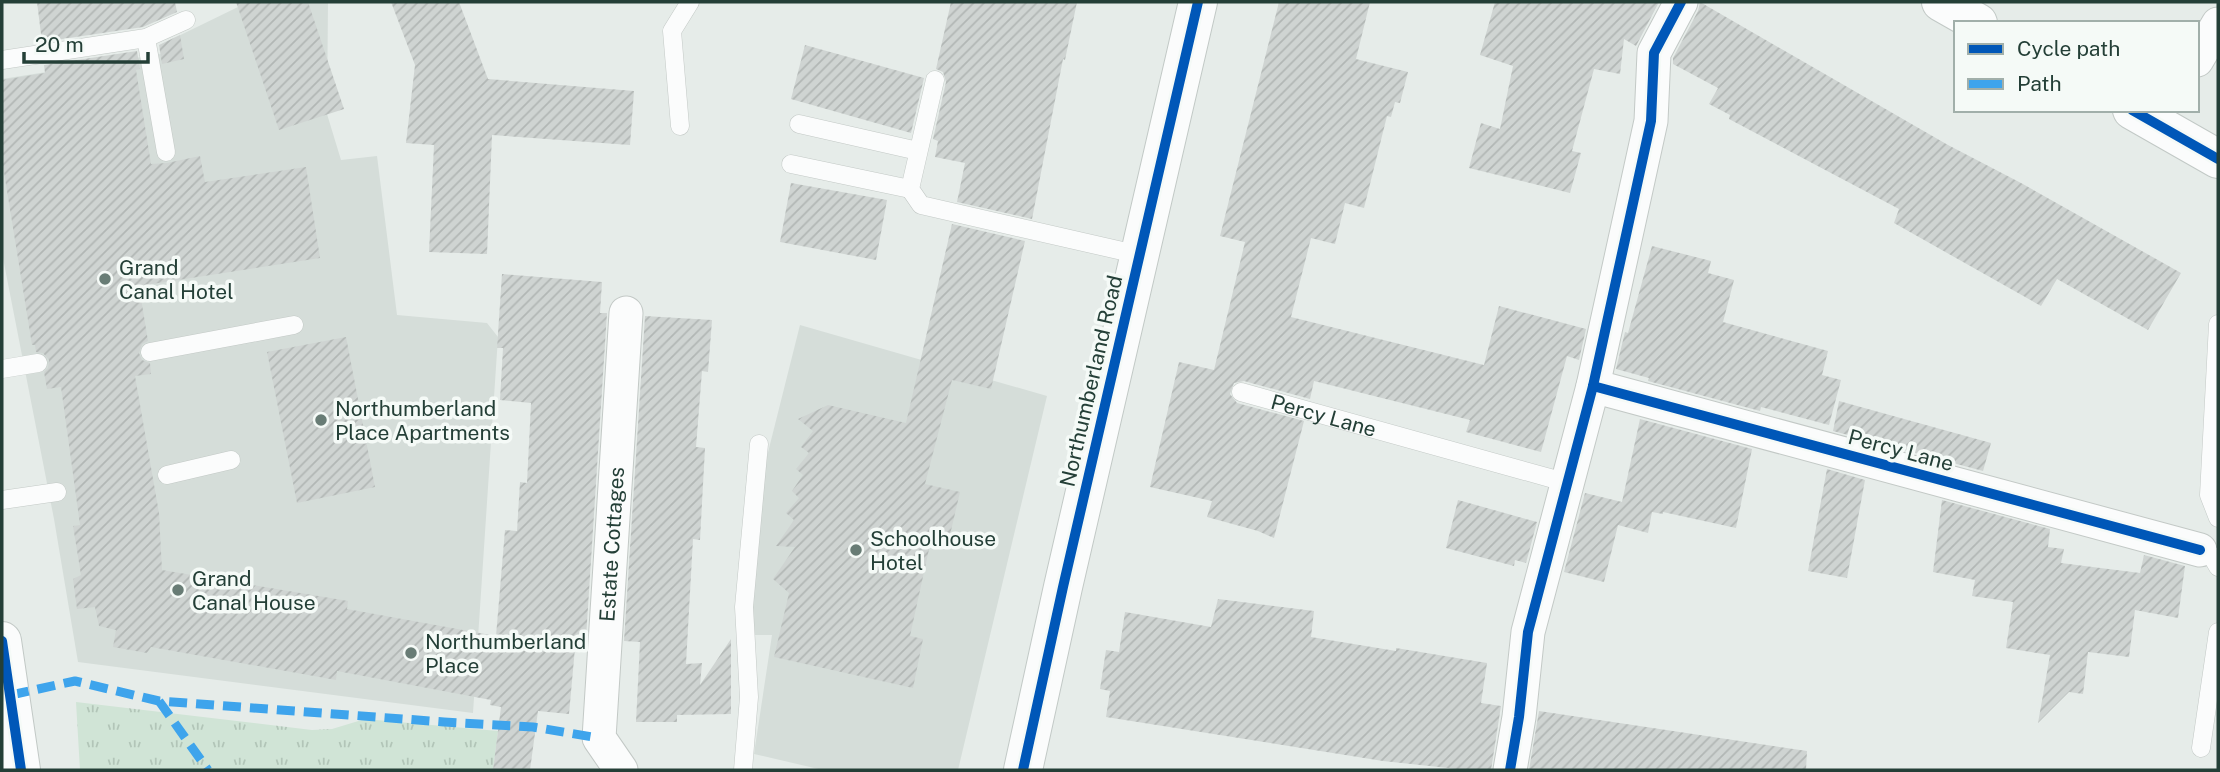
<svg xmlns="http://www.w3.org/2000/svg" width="2220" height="772" font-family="'Public Sans',sans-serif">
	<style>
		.built { fill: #d5ddd9 }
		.grass { fill: url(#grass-tufts) }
		.building { fill: url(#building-hatch) }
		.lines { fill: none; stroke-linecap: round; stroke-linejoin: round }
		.service-casing { stroke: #c3c9c6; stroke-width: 19 }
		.minor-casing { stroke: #c3c9c6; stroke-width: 35 }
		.secondary-casing { stroke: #c2c9c6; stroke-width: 40 }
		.service { stroke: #fbfcfc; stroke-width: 18 }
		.minor { stroke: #fbfcfc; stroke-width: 33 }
		.secondary { stroke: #fbfcfc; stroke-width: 38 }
		.quiet { stroke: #3ea4ec; stroke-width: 9; stroke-dasharray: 18 9; stroke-linecap: butt }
		.cycleway-casing { stroke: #f5faf7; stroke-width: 15 }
		.cycleway { stroke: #0057b8; stroke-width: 10 }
		.poi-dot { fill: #687c75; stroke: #f5faf7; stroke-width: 2.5 }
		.labels { text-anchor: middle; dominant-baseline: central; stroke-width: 7; stroke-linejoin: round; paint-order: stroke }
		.poi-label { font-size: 21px; fill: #243f37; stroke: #f5faf7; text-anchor: start }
		.street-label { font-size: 21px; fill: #243f37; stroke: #f5faf7 }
	</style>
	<defs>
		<pattern id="grass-tufts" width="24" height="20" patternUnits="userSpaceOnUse" patternTransform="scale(1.75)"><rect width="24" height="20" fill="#d0e4d6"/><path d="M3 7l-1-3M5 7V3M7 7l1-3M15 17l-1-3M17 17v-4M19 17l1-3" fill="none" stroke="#b2c5b8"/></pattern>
		<pattern id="building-hatch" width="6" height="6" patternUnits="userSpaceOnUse" patternTransform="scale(1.75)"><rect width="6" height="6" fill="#cfd4d2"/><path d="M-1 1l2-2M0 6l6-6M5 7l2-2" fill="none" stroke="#b2b7b5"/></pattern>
	</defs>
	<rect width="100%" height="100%" fill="#e6ece9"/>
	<g class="built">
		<path d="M255 2H328L327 114 341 160 377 156 397 315 487 323 498 337 473 713 78 662 54 519 2 253V79L161 54 160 45 238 7Z"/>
		<path d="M800 325 1047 396 958 770H823L754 754 772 635H751L756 500Z"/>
	</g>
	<path class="grass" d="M76 702 312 730 332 729 365 719 498 731 493 770H80Z"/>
	<g class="building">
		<path d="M37 2H175L177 12 143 27 42 42Z"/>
		<path d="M236 2H308L344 109 279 130Z"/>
		<path d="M391 2H459L488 79 634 91 630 145 492 135 487 254 429 252 434 145 406 143 415 65Z"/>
		<path d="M951 2H1077L1065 60 1063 59 1032 219 957 202 965 163 935 157 938 141 933 139 946 82 943 72 936 69Z"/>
		<path d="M1279 2H1370L1356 59 1408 72 1400 103 1395 102 1391 117 1387 116 1364 208 1345 203 1335 244 1311 238 1291 317 1484 365 1499 306 1586 329 1579 360 1567 356 1541 452 1466 432 1470 420 1314 381 1310 399 1244 381 1234 383 1230 394 1237 403 1304 421 1274 538 1258 531 1207 517 1212 501 1150 487 1179 362 1214 370 1245 242 1220 236Z"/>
		<path d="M1495 2H1659L1636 46 1624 39 1620 74 1594 69 1572 151 1581 153 1570 193 1469 168 1481 123 1500 129 1513 66 1480 55Z"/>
		<path d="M1700 2 1948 145 2021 183 2181 273 2148 330 2057 279 2041 306 1894 223 1899 209 1729 119 1730 115 1709 104 1718 88 1673 64V58L1698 11Z"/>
		<path d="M180 35 184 59 162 64 159 45Z"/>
		<path d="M805 45 924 78 911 133 791 99Z"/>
		<path d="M137 51 140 69 136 70 151 164 167 163 200 156 205 182 306 167 320 258 139 286 148 341 142 344 139 353 142 360 150 363 151 374 135 376 159 513 162 570 348 601 347 609 496 636 505 530 517 531 520 482 527 483 531 403 500 400 503 348H497L502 274 602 282 600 313H607L586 638 576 637 569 714 538 711 530 770H493L501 707 490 705 491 700 337 671 336 680 151 647 147 653 113 647 116 630 99 626 95 607 77 609 73 579 81 575 73 526 80 525 61 387 47 389 44 372 48 368 49 360 43 353 36 352 35 345H32L2 160V80L45 73 44 65Z"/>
		<path d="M791 183 887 200 876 260 780 242Z"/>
		<path d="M952 224 1025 241 991 389 952 380 925 484 960 492 950 535 933 531 910 636 923 639 913 688 774 657 789 593 773 579 795 547 776 546 794 520 786 513 799 498 792 491 803 475 796 469 809 453 801 447 813 431 798 419 828 405 906 423Z"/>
		<path d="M1652 246 1711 261 1708 273 1734 280 1723 322 1828 351 1822 375 1841 380 1829 425 1761 407 1760 411 1648 381 1649 378 1616 369 1625 332 1628 333Z"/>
		<path d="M645 316 712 320 708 372 702 371 696 447 705 448 700 540 693 539 686 664 702 663 700 685 731 639V714L677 715V722H636L640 642 624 641Z"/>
		<path d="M346 337 375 487 297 503 267 352Z"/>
		<path d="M1839 401 1991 443 1983 471 1833 431Z"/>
		<path d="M1640 419 1752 449 1736 528 1663 512V514L1652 512 1648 533 1618 525 1604 582 1564 572 1585 493 1622 502Z"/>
		<path d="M1827 469 1865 480 1847 578 1808 571Z"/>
		<path d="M1458 500 1537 522 1526 563 1515 560 1514 566 1446 548Z"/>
		<path d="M1942 500 2050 529 2048 547 2064 549 2061 563 2140 573 2144 555 2185 566 2178 618 2135 610 2129 657 2088 652 2083 694 2069 692 2038 723 2050 655 2006 648 2013 602 1972 596 1975 580 1933 572Z"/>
		<path d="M1218 599 1314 611 1311 637 1396 651V648L1487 663 1481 703 1501 706 1491 770H1467L1383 761 1106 717 1110 691 1100 689 1106 650 1119 652 1125 612 1211 627Z"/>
		<path d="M1539 711 1807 751 1806 770H1529Z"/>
	</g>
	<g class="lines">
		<defs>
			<g id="service">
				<path d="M146 38 166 152"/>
				<path d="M2 60 146 38 186 20"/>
				<path d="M935 80 910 189 921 205 1140 255"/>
				<path d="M799 124 918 151"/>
				<path d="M680 126 672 31 690 2"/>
				<path d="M791 164 910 189"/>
				<path d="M2218 324 2209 495 2218 518"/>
				<path d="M150 352 294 325"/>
				<path d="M2 369 38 363"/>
				<path id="s1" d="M1241 392 1568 483"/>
				<path d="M167 475 231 460"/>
				<path d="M2 500 57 492"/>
				<path d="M2200 550 2211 555 2218 567"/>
				<path d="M2201 748 2218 632"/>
				<path d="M743 770 749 697 744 607 759 444"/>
			</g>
			<g id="minor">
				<path d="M2197 60 2218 24"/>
				<path d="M1593 386 2200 550"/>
				<path id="s2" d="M621 770 599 738 626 313"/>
				<path d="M1510 770 1519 717 1528 632 1593 386 1651 121 1654 53 1681 2"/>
			</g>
			<g id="secondary">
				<path d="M1941 2 1978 23"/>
				<path d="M2132 110 2218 159"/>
				<path d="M2 641 21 770"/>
				<path d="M1023 770 1063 587 1198 2"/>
			</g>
		</defs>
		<use href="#service" class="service-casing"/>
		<use href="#minor" class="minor-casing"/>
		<use href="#secondary" class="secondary-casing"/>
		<use href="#service" class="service"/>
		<use href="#minor" class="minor"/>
		<use href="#secondary" class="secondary"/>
		<g class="quiet">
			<path d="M11 695 75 681 159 701 444 722 533 727 599 738"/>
			<path d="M159 701 208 770"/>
		</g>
		<defs>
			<g id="cycleway">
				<path d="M2132 110 2218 159"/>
				<path d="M1593 386 2200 550"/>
				<path d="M2 641 21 770"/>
				<path d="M1023 770 1063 587 1198 2"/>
				<path d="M1510 770 1519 717 1528 632 1593 386 1651 121 1654 53 1681 2"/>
			</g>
		</defs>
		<use href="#cycleway" class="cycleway-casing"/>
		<use href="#cycleway" class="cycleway"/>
	</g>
	<g class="poi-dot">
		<circle cx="105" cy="279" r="7"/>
		<circle cx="321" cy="420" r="7"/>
		<circle cx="856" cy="550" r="7"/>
		<circle cx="178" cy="590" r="7"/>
		<circle cx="411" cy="653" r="7"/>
	</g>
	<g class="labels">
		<g class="poi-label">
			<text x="119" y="267">Grand<tspan x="119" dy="24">Canal Hotel</tspan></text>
			<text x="335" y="408">Northumberland<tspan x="335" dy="24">Place Apartments</tspan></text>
			<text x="870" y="538">Schoolhouse<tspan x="870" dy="24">Hotel</tspan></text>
			<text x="192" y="578">Grand<tspan x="192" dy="24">Canal House</tspan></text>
			<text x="425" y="641">Northumberland<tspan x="425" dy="24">Place</tspan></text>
		</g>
		<g class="street-label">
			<text transform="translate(1091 381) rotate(-77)">Northumberland Road</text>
			<text stroke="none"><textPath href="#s1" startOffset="86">Percy Lane</textPath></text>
			<text transform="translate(1901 450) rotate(15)">Percy Lane</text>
			<text stroke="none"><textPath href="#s2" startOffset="233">Estate Cottages</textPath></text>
		</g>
	</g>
	<rect width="2220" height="772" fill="none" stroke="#243f37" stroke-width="7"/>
	<rect x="1954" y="21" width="245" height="91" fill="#f5faf7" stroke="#a1afaa" stroke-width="2"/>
	<rect x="1968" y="44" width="35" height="10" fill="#0057b8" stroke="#a1afaa" stroke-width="2"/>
	<text x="2017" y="56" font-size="21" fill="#243f37">Cycle path</text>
	<rect x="1968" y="79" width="35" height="10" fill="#3ea4ec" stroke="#a1afaa" stroke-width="2"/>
	<text x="2017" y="91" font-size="21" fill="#243f37">Path</text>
	<path d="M24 52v10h124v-10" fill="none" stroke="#243f37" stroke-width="3.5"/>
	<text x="35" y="52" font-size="21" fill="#243f37" stroke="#f5faf7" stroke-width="5" paint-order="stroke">20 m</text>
</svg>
